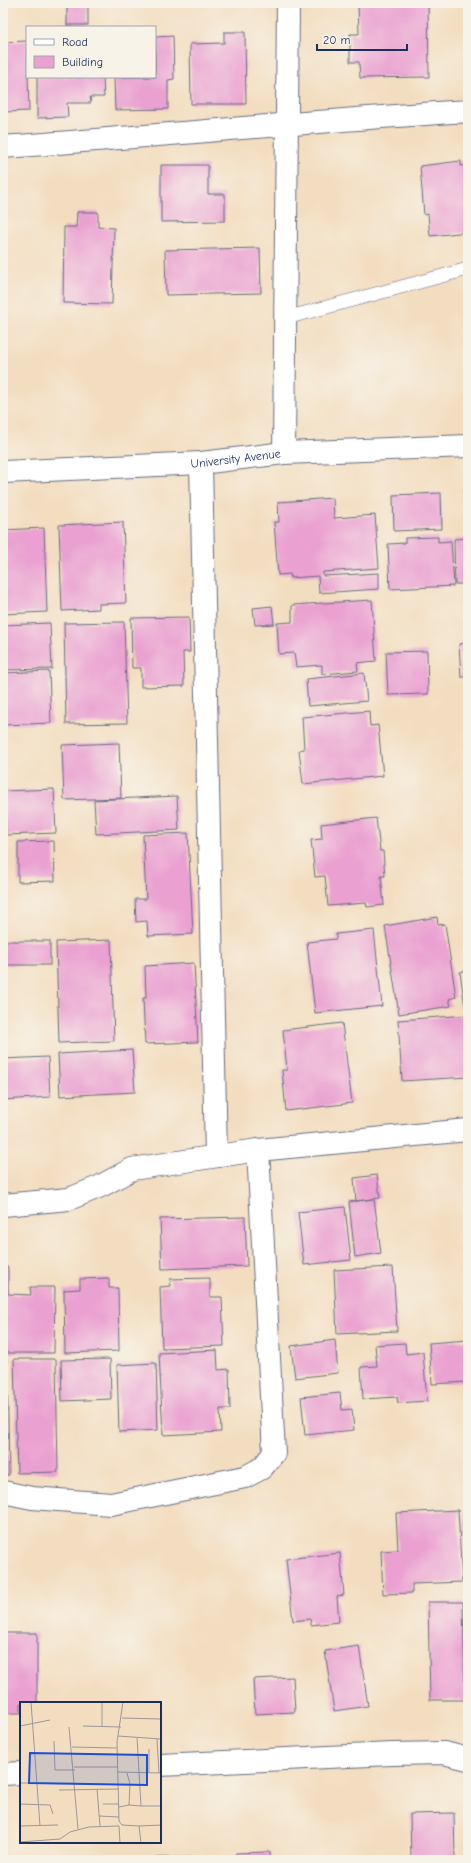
<svg xmlns="http://www.w3.org/2000/svg" width="471" height="1863" font-family="'Comic Neue',sans-serif">
	<style>
		.building { fill: #eaa1d1 }
		.lines { fill: none; stroke-linecap: round; stroke-linejoin: round }
		.lane-casing { stroke: #676c80; stroke-width: 14 }
		.street-casing { stroke: #676c80; stroke-width: 24 }
		.secondary-casing { stroke: #676c80; stroke-width: 24 }
		.lane { stroke: #fff; stroke-width: 13 }
		.street { stroke: #fff; stroke-width: 22 }
		.secondary { stroke: #fff; stroke-width: 22 }
		.labels { text-anchor: middle; dominant-baseline: central; stroke-width: 4; stroke-linejoin: round; paint-order: stroke }
		.street-label { font-size: 12px; fill: #1b2f5e; stroke: #f7f3e8 }
		.inset-road { fill: none; stroke: #9d9799; stroke-width: 1 }
		.view { fill: #1d4ed8; fill-opacity: 0.15; stroke: #1d4ed8; stroke-width: 2 }
		.inset-edge { fill: none; stroke: #1b2f5e; stroke-width: 2 }
	</style>
	<rect width="100%" height="100%" fill="#f7f3e8"/>
	<filter id="ink" filterUnits="userSpaceOnUse"><feTurbulence type="fractalNoise" baseFrequency=".025" numOctaves="2"/><feDisplacementMap in="SourceGraphic" scale="8" xChannelSelector="R" yChannelSelector="G"/><feConvolveMatrix kernelMatrix="1 2 1 2 8 2 1 2 1" color-interpolation-filters="sRGB"/></filter>
	<filter id="wash" filterUnits="userSpaceOnUse"><feTurbulence type="fractalNoise" baseFrequency=".012" numOctaves="4" result="noise"/><feDisplacementMap in="SourceGraphic" scale="16" xChannelSelector="R" yChannelSelector="G"/><feGaussianBlur stdDeviation="0.9" result="paint"/><feColorMatrix in="noise" values="0 0 0 0 0 0 0 0 0 0 0 0 0 0 0 0 0 1.4 0 .05"/><feComposite in="paint" operator="in"/></filter>
	<g filter="url(#wash)">
		<rect width="100%" height="100%" fill="#f3ddc0"/>
		<g id="blocks">
			<g class="building">
				<rect x="67" y="3" width="21" height="22"/>
				<path d="M358 3H428L429 77 360 78 359 62H350V34H359Z"/>
				<path d="M224 32H245L246 104H191L190 44 224 43Z"/>
				<path d="M173 36 174 79 168 80V109L115 110 114 77H155V37Z"/>
				<path d="M27 41 29 111 3 112V42Z"/>
				<path d="M37 77H103L104 97H90L91 103H67L68 117 37 118Z"/>
				<path d="M461 161V166L468 165V232L430 236 428 214 424 215 420 166Z"/>
				<path d="M161 165H208V194H225V221L161 222Z"/>
				<path d="M77 212H98V227L114 228 112 304 63 303 64 227H76Z"/>
				<path d="M260 248 261 293 166 295 165 250Z"/>
				<path d="M468 489V528H466L464 490Z"/>
				<path d="M441 493 442 529 394 531 393 495Z"/>
				<path d="M333 498 334 518 375 515 379 568 323 572V576L379 573V589L319 593 318 576 291 578 290 574 278 575 274 522H279L278 502Z"/>
				<path d="M123 522 126 603 99 604V609L62 611 59 525Z"/>
				<path d="M44 528 47 612 3 614V530Z"/>
				<path d="M438 537V542L451 541 454 586 390 589 388 544 405 543V538Z"/>
				<path d="M468 538V584H455L454 539Z"/>
				<path d="M372 600 376 661 357 663 358 671 322 674V665L296 667 294 653 279 654 277 623 292 622V605Z"/>
				<path d="M272 606 274 624 255 625 253 608Z"/>
				<path d="M189 617 190 652H183L184 686 141 687V668H132L131 618Z"/>
				<path d="M124 622 127 723 66 724 64 623Z"/>
				<path d="M50 623 52 669 3 670V625Z"/>
				<path d="M468 643V677H461L459 644Z"/>
				<path d="M427 651 428 694 388 695 386 652Z"/>
				<path d="M49 671 51 723 3 725V673Z"/>
				<path d="M364 673 367 701 308 706 306 679Z"/>
				<path d="M369 711 370 726 378 725 383 776 303 784 299 750 304 749 302 717Z"/>
				<path d="M119 743 121 798 64 800 62 745Z"/>
				<path d="M54 789 56 833 6 835 4 791Z"/>
				<path d="M177 796 179 830 96 834 94 800Z"/>
				<path d="M376 818 380 851H383L385 876H381L384 905 367 907 366 903 328 906 325 876 315 877 311 840 322 839 321 824Z"/>
				<path d="M188 833 193 934 148 936 147 921 136 922 135 899H146L143 835Z"/>
				<path d="M54 841 55 881 18 882V842Z"/>
				<path d="M437 917 438 925 445 924 456 997 449 999 451 1006 399 1014 385 926Z"/>
				<path d="M374 930 382 1006 315 1013 307 942 336 939V934Z"/>
				<path d="M111 940 114 1041 59 1043 56 942Z"/>
				<rect x="3" y="941" width="47" height="24"/>
				<path d="M194 963 198 1042 145 1044 143 998H146L145 966Z"/>
				<path d="M468 970V1006L465 1007 460 972Z"/>
				<path d="M468 1015V1077L402 1081 398 1020Z"/>
				<path d="M342 1023 352 1103 286 1111 282 1070H287L283 1030Z"/>
				<path d="M132 1050 135 1092 60 1096 58 1054Z"/>
				<path d="M48 1057 50 1097 3 1100V1059Z"/>
				<path d="M377 1175 380 1198 356 1201 354 1178Z"/>
				<path d="M374 1199 381 1253 355 1257 349 1202Z"/>
				<path d="M345 1207 351 1260 304 1265 298 1212Z"/>
				<path d="M245 1217 247 1266 162 1269 160 1219Z"/>
				<path d="M3 1267H8V1294L31 1295 30 1287H55L54 1353H3Z"/>
				<path d="M393 1267 397 1331 337 1334 334 1270Z"/>
				<path d="M109 1278V1288H118L119 1351 65 1353 64 1290 80 1289V1279Z"/>
				<path d="M210 1278V1297H222L224 1346 162 1348 160 1287 171 1286 170 1279Z"/>
				<path d="M335 1340 338 1373 295 1378 291 1346Z"/>
				<path d="M468 1340V1382L432 1384 429 1343Z"/>
				<path d="M405 1343 406 1354 423 1352 427 1401 398 1403 397 1397 363 1399 361 1367 377 1366 375 1345Z"/>
				<path d="M217 1350 218 1370 229 1369 230 1409H220L221 1432 163 1435 159 1353Z"/>
				<path d="M3 1359H7L9 1475H3Z"/>
				<path d="M14 1359H56L58 1472 17 1473Z"/>
				<path d="M110 1359 111 1399 62 1401 61 1360Z"/>
				<path d="M156 1363 158 1430 119 1432 117 1365Z"/>
				<path d="M340 1393 342 1410 352 1409 354 1430 305 1435 301 1397Z"/>
				<path d="M464 1508H468V1583H465Z"/>
				<path d="M458 1510 462 1582 412 1584V1593L383 1594 381 1551 398 1550 396 1513Z"/>
				<path d="M340 1553 344 1595 337 1596 339 1622 311 1625 310 1619 293 1621 286 1559Z"/>
				<path d="M428 1602H463L465 1700H430Z"/>
				<path d="M3 1633H37V1703H21V1713H3Z"/>
				<path d="M359 1646 368 1706 334 1711 325 1651Z"/>
				<path d="M293 1677 295 1712 255 1714 253 1679Z"/>
				<path d="M454 1813 455 1860H411L410 1814Z"/>
				<path d="M270 1852V1860H210V1858L236 1857V1853Z"/>
				<path d="M204 1857V1860H120V1858Z"/>
			</g>
		</g>
	</g>
	<g filter="url(#ink)">
		<use href="#blocks" fill-opacity="0" stroke="#676c80" stroke-width="1"/>
		<g class="lines">
			<defs>
				<path id="lane" d="M286 318 468 269"/>
				<g id="street">
					<path d="M3 147C158 136 313 121 468 111"/>
					<path d="M284 453 288 3"/>
					<path d="M201 463 216 1156"/>
					<path d="M3 1205 69 1199 101 1186 132 1169 258 1150 468 1130"/>
					<path d="M3 1492 32 1498 111 1504 245 1477 262 1468 274 1453 258 1150"/>
					<path d="M160 1765 391 1754 444 1753 468 1759"/>
					<path d="M3 1774 21 1773"/>
				</g>
				<g id="secondary">
					<path id="s1" d="M3 472 201 463 284 453 468 446"/>
				</g>
			</defs>
			<use href="#lane" class="lane-casing"/>
			<use href="#street" class="street-casing"/>
			<use href="#secondary" class="secondary-casing"/>
			<use href="#lane" class="lane"/>
			<use href="#street" class="street"/>
			<use href="#secondary" class="secondary"/>
		</g>
	</g>
	<g class="labels">
		<g class="street-label">
			<text stroke="none"><textPath href="#s1" startOffset="233">University Avenue</textPath></text>
		</g>
	</g>
	<g transform="translate(20 1702)">
		<rect width="141" height="141" fill="#f3ddc0"/>
		<path class="inset-road" d="M11 0 20 124M82 0V25M103 0 97 40 99 119 102 123 119 124 121 141M102 16 141 17M0 24 30 18M63 24 101 25M49 25 58 127M98 34 141 37M117 36 121 104H141M137 37 139 71M34 39 35 68H55M52 45 97 46M54 65H98M98 70 141 71M129 71V47M0 81H16M77 87 80 124M39 88 99 87M141 91V110M0 102 30 103 33 112M83 102H98M109 103 121 104M99 105 109 103 110 82 107 71M79 114 99 115M0 124 38 123M99 124 100 141M119 124 141 123M0 140 40 137 50 130 69 125 99 124"/>
		<path class="view" d="M10 51 127 53V83L9 81Z"/>
		<rect width="141" height="141" class="inset-edge"/>
	</g>
	<rect width="471" height="1863" fill="none" stroke="#f7f3e8" stroke-width="16"/>
	<rect x="26" y="26" width="130" height="52" fill="#f7f3e8" stroke="#9fa5b1"/>
	<rect x="34" y="39" width="20" height="6" fill="#ffffff" stroke="#9fa5b1"/>
	<text x="62" y="46" font-size="12" fill="#1b2f5e">Road</text>
	<rect x="34" y="56" width="20" height="12" fill="#eaa1d1" stroke="#9fa5b1"/>
	<text x="62" y="66" font-size="12" fill="#1b2f5e">Building</text>
	<path d="M317 44v6h90v-6" fill="none" stroke="#1b2f5e" stroke-width="2"/>
	<text x="323" y="44" font-size="12" fill="#1b2f5e" stroke="#f7f3e8" stroke-width="3" paint-order="stroke">20 m</text>
</svg>
